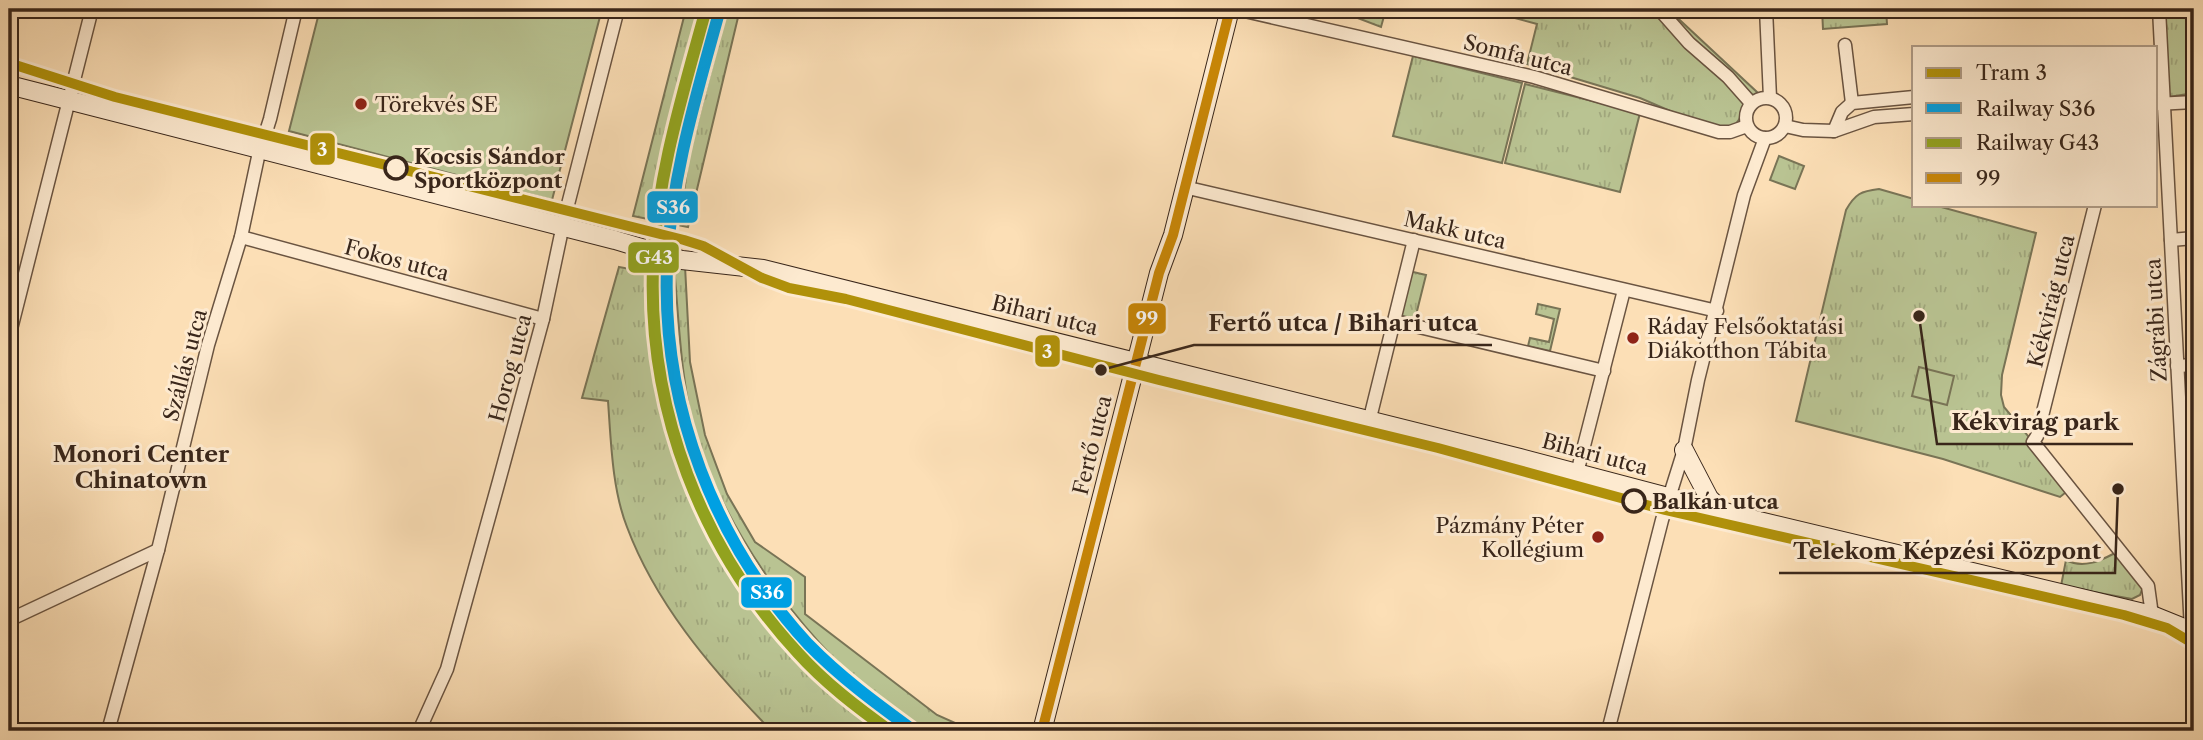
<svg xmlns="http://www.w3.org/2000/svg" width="2203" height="740" font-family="'Libre Caslon Text',serif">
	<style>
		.grass { fill: url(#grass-tufts); stroke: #797456; stroke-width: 2 }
		.pitch { fill: #b9c392; stroke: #797456; stroke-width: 2 }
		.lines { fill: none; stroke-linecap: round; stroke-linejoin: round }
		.street-casing { stroke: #6a5441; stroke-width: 15 }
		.secondary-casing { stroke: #39261a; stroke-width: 20 }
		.street { stroke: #fdead0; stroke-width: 12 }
		.secondary { stroke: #fdead0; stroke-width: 18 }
		.bus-1-casing { stroke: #fdead0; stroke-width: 16 }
		.bus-1 { stroke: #c88606; stroke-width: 10 }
		.rail-1-casing { stroke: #fdead0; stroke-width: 18 }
		.rail-2-casing { stroke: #fdead0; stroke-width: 18 }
		.rail-1 { stroke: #00a0e3; stroke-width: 12 }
		.rail-2 { stroke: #92a21e; stroke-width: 12 }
		.tram-1-casing { stroke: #fdead0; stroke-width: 16 }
		.tram-1 { stroke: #b0910a; stroke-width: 10 }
		.poi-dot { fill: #8f2418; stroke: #fdead0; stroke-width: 2.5 }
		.stop-dot { fill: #fdead0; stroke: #39261a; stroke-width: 3.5 }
		.labels { text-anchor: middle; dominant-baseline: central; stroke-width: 6; stroke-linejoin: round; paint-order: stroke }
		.street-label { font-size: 21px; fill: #39261a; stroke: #fdead0 }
		.poi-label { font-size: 21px; fill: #39261a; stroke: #fdead0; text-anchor: start }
		.stop-label { font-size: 21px; font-weight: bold; fill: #39261a; stroke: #fdead0; text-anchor: start }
		.neighbourhood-label { font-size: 23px; font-weight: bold; fill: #39261a; stroke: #fdead0 }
		.leader { fill: none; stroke: #39261a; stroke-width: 2.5 }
		.callout-dot { fill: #39261a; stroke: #fdead0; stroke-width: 2.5 }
		.callout-label { font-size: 23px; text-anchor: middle; font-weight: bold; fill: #39261a; stroke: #fdead0; stroke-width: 6; stroke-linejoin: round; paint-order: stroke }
		.line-badge { stroke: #fdead0; stroke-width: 2.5 }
		.badge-label { font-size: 19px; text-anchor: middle; font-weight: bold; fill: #fff }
	</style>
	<defs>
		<pattern id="grass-tufts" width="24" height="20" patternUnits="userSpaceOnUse" patternTransform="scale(1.75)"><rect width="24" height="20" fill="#b9c392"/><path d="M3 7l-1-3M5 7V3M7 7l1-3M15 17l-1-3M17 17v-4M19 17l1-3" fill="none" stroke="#a0a77d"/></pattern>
	</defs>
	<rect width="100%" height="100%" fill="#fcdfb6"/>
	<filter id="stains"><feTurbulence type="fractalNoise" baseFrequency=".00286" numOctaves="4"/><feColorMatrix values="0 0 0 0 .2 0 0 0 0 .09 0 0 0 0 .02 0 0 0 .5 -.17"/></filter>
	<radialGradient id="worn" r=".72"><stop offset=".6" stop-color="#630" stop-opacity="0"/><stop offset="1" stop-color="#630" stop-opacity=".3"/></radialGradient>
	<g class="grass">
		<path d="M686 9H704L663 162 656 207 682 206 689 155 727 9H740L688 227 633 216Z"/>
		<path d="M1342 9H1386L1381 27 1342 12Z"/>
		<path d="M1481 9H1668L1758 93 1730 132H1719L1640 98 1527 64 1537 24Z"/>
		<path d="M1822 9H1886L1887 24 1823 29Z"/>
		<path d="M2164 9H2194V93L2169 97Z"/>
		<path d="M1413 56 1522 83 1502 163 1393 136Z"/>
		<path d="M1525 84 1640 113 1620 192 1505 163Z"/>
		<path d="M1779 156 1804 166 1795 189 1770 180Z"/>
		<path d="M1879 189 1914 199V205H1934L2036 233 2002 375 2001 395 2004 407 2071 488 2060 497 1943 459 1796 421 1846 210C1855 194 1861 191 1879 189Z"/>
		<path d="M674 266H685L690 362 705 435 727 494 755 542 805 577V614L937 715 973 731C959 731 940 734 926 731 916 729 903 717 895 711 810 650 730 539 697 440 681 388 679 321 674 266Z"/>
		<path d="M619 267 652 273C654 331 659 391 676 447 697 517 740 584 786 641 795 653 805 667 816 678 836 698 859 715 882 731H762L764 723C709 666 655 602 627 527 612 489 611 441 608 401L582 398Z"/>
		<path d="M1409 271 1426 275 1415 319 1399 315Z"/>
		<path d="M1538 304 1560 309 1550 351 1528 346 1530 338 1549 342 1554 319 1536 314Z"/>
		<path d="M2115 553 2143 587 2140 595 2132 599 2061 586 2066 560C2083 569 2100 561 2115 553Z"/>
	</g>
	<g class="pitch">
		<path d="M320 9H602L552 200 289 131Z"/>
		<path d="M1919 367 1954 376 1947 405 1912 396Z"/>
	</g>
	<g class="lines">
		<defs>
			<g id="street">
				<path d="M1236 9 1534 77 1719 132H1730L1747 126"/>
				<path d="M1659 9 1689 43 1728 77 1751 103"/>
				<path d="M1766 9 1770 98"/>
				<path d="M2159 9 2191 630"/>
				<path d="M1845 45 1852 103"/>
				<circle cx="1766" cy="118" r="20"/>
				<path d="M2156 104 2194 102"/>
				<path d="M1785 126 1803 130 1834 131 1874 117 1914 114"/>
				<path d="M1834 131 1842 112 1852 103 1914 97"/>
				<path d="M1184 187 1717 311"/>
				<path d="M2095 205 2037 436 2033 442 2148 586 2152 615"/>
				<path d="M241 237 543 319"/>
				<path d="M2171 240 2194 238"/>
				<path d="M1394 321 1604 371"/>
				<path d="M9 337 92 9"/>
				<path d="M2177 366 2194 365"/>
				<path d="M1369 422 1414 240"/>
				<path d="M1577 473 1624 290"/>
				<path d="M9 620 158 550"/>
				<path d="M108 731 158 550 208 345 241 237 258 157 270 119 296 9"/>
				<path d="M419 731 447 669 499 481 543 319 564 220 618 9"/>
				<path d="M1608 731 1662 520 1684 450 1698 380 1744 195 1765 138"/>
			</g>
			<g id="secondary">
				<path d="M9 85 615 240 682 260 763 269 1520 458 1759 521 2152 615 2194 632"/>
				<path d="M1684 450 1709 498 1721 510"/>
				<path d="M1042 731 1159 273 1173 235 1230 9"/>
			</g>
		</defs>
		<use href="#street" class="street-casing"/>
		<use href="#secondary" class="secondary-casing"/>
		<use href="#street" class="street"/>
		<use href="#secondary" class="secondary"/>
		<defs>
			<path id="bus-1" d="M1042 731 1159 273 1173 235 1230 9"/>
		</defs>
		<use href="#bus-1" class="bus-1-casing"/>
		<use href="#bus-1" class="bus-1"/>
		<defs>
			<path id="rail-1" d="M720 9C697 93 670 180 667 268 662 406 714 542 808 644 840 677 877 704 914 731"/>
			<path id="rail-2" d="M706 9C683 93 656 179 653 267 648 410 701 548 798 653 825 683 858 708 890 731"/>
		</defs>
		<use href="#rail-1" class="rail-1-casing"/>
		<use href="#rail-2" class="rail-2-casing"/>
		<use href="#rail-1" class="rail-1"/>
		<use href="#rail-2" class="rail-2"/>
		<defs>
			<path id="tram-1" d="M9 63 115 97 684 240 703 246 762 278 789 288 846 299 1159 380 1438 448 1665 510 2124 615 2167 628 2194 644"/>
		</defs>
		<use href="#tram-1" class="tram-1-casing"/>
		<use href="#tram-1" class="tram-1"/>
	</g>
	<g class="poi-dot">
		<circle cx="361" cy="104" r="7"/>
		<circle cx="1633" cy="338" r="7"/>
		<circle cx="1598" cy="537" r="7"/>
	</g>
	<g class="stop-dot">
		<circle cx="396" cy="168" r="11"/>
		<circle cx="1634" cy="501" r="11"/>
	</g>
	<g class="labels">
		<g class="street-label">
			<text transform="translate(1518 55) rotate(14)">Somfa utca</text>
			<text transform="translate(1455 230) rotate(13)">Makk utca</text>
			<text transform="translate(397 260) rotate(15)">Fokos utca</text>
			<text transform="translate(2051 301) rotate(-76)">Kékvirág utca</text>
			<text transform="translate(1045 315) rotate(14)">Bihari utca</text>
			<text transform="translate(2156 320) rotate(-93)">Zágrábi utca</text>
			<text transform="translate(185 365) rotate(-75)">Szállás utca</text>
			<text transform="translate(510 368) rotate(-75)">Horog utca</text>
			<text transform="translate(1092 445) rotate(-76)">Fertő utca</text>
			<text transform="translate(1595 454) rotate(15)">Bihari utca</text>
		</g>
		<g class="poi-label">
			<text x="375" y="104">Törekvés SE</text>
			<text x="1647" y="326">Ráday Felsőoktatási<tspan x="1647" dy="24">Diákotthon Tábita</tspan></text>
			<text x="1584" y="525" text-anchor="end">Pázmány Péter<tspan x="1584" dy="24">Kollégium</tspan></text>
		</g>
		<g class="stop-label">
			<text x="414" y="156">Kocsis Sándor<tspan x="414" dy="24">Sportközpont</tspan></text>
			<text x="1652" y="501">Balkán utca</text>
		</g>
		<g class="neighbourhood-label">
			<text x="141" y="454">Monori Center<tspan x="141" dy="26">Chinatown</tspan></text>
		</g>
	</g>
	<path class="leader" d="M1101 370L1194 345H1492M1919 316L1937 444H2133M2118 489L2115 573H1779"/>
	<g class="callout-dot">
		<circle cx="1101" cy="370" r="7"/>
		<circle cx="1919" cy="316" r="7"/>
		<circle cx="2118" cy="489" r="7"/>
	</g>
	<g class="callout-label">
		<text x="1343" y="331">Fertő utca / Bihari utca</text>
		<text x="2035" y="430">Kékvirág park</text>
		<text x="1947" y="559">Telekom Képzési Központ</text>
	</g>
	<g class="line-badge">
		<rect x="309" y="132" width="27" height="34" rx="7" fill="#b0910a"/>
		<rect x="646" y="190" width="53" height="34" rx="7" fill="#00a0e3"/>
		<rect x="627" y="241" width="53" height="33" rx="7" fill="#92a21e"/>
		<rect x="1127" y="302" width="40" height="33" rx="7" fill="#c88606"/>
		<rect x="1034" y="334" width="27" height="34" rx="7" fill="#b0910a"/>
		<rect x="740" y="576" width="53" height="33" rx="7" fill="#00a0e3"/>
	</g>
	<g class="badge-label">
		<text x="322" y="156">3</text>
		<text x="673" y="214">S36</text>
		<text x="654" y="264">G43</text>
		<text x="1147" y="325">99</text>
		<text x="1047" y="358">3</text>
		<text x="767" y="599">S36</text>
	</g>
	<rect width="2203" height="740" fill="none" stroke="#fcdfb6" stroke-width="35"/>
	<rect x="10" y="10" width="2182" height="719" fill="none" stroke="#39261a" stroke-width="3.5"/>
	<rect x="18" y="18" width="2168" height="705" fill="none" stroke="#39261a" stroke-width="2"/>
	<rect x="1912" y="46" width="245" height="161" fill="#fdead0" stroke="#af9c87" stroke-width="2"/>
	<rect x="1926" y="68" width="35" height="10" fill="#b0910a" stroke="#af9c87" stroke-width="2"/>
	<text x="1976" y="80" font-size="21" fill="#39261a">Tram 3</text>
	<rect x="1926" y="103" width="35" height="10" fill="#00a0e3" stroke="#af9c87" stroke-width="2"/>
	<text x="1976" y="116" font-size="21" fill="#39261a">Railway S36</text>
	<rect x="1926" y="138" width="35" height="10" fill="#92a21e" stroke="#af9c87" stroke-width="2"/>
	<text x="1976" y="150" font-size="21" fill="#39261a">Railway G43</text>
	<rect x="1926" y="173" width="35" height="10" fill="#c88606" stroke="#af9c87" stroke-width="2"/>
	<text x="1976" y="186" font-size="21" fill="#39261a">99</text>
	<rect width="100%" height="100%" filter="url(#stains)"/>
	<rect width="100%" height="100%" fill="url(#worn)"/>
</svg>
